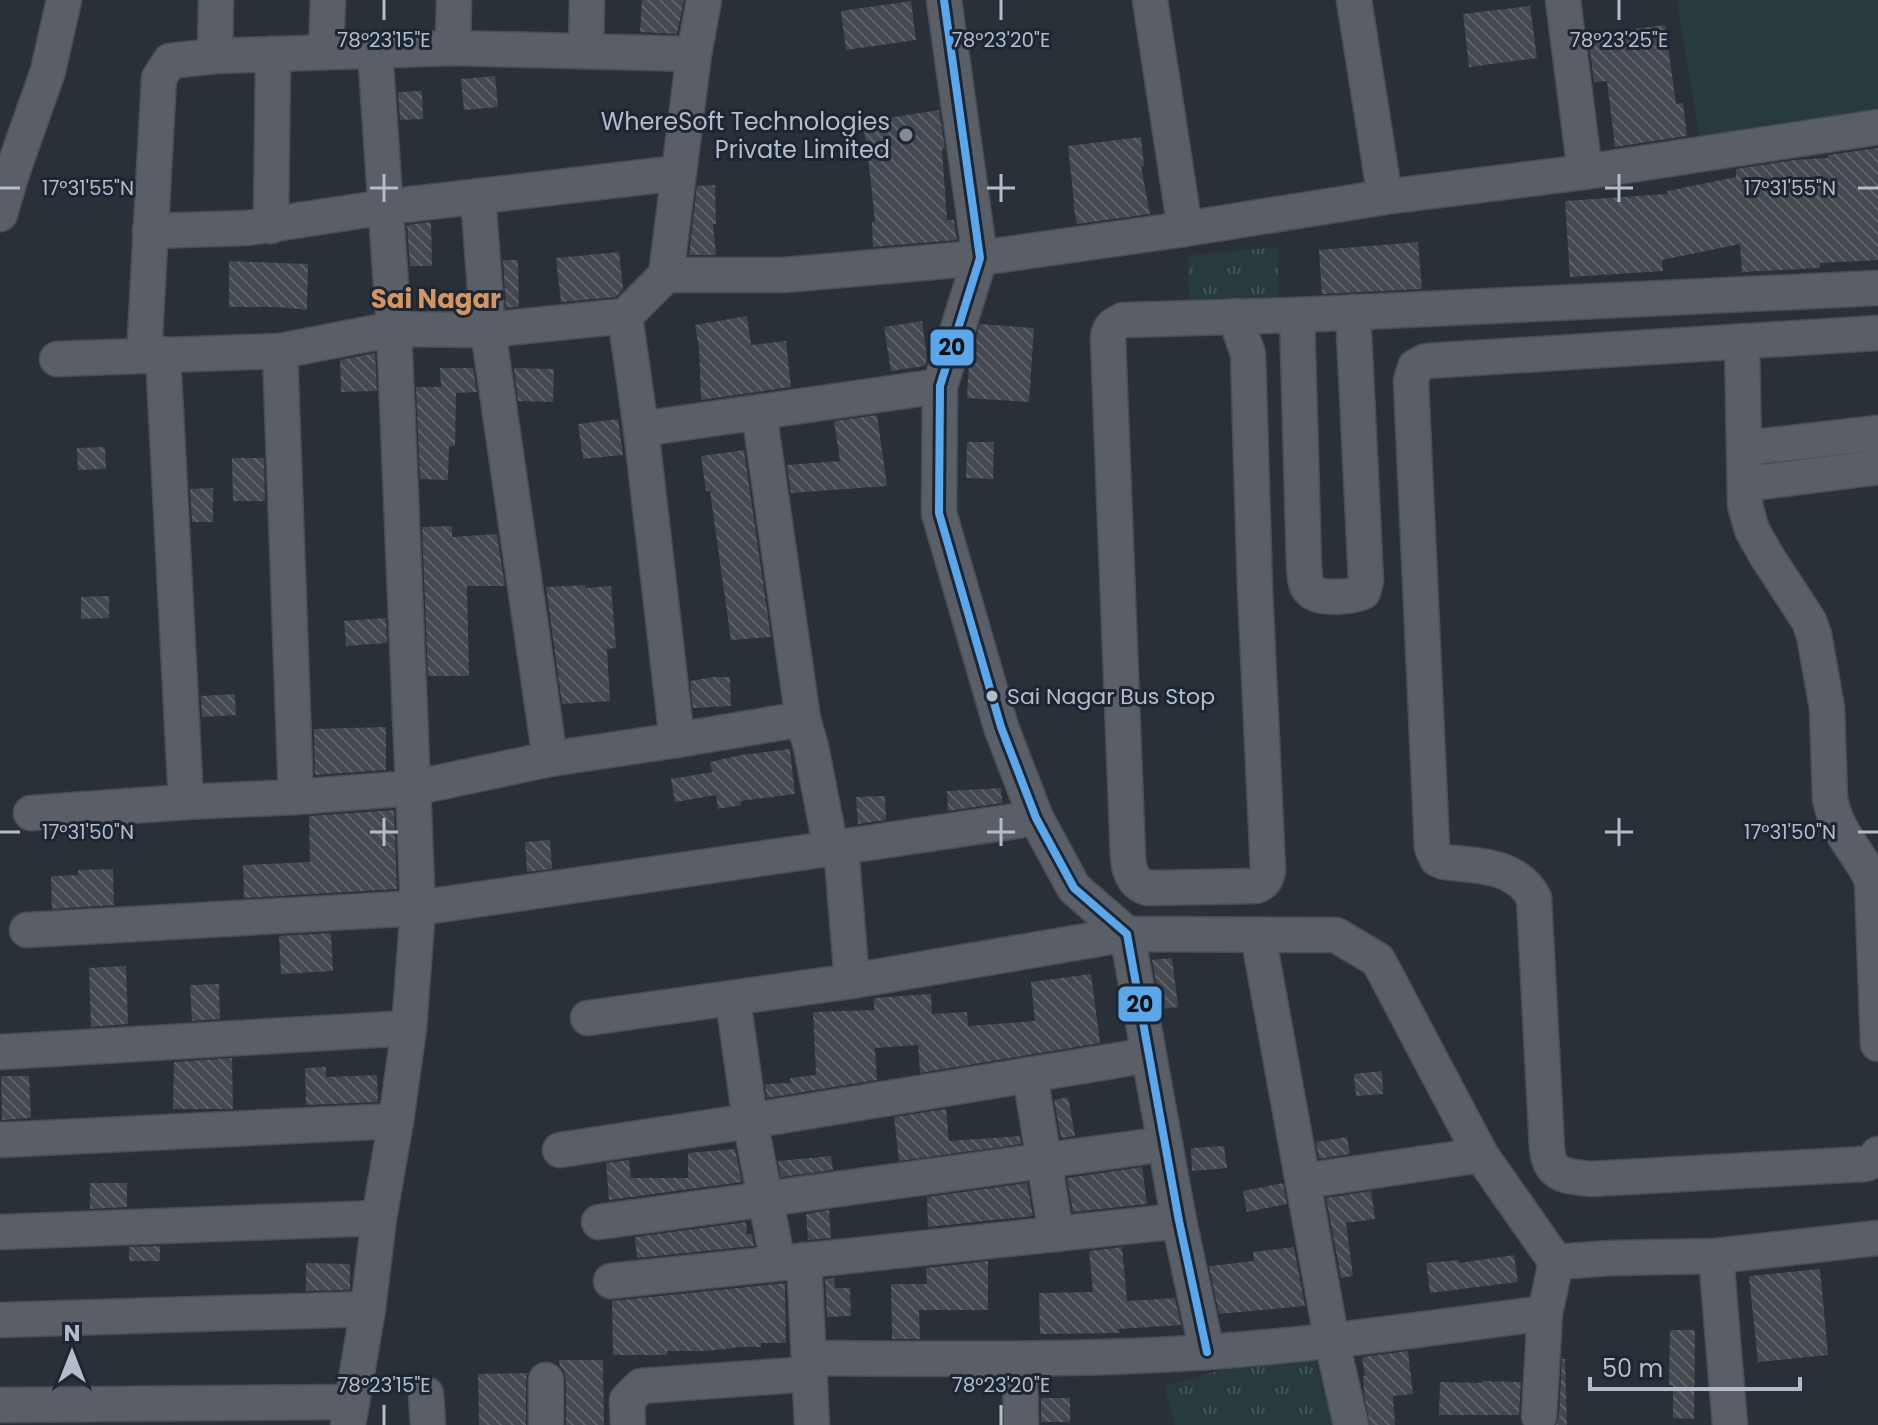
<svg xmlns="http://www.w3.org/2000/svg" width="1878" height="1425" font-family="Poppins,sans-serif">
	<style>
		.park { fill: url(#park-tufts) }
		.pitch { fill: #273a3e }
		.building { fill: url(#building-back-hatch) }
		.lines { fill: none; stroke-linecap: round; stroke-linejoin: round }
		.minor-casing { stroke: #484c53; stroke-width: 37 }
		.minor { stroke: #5a5e66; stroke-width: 34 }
		.bus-1-casing { stroke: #1d2633; stroke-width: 14 }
		.bus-1 { stroke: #5aa8eb; stroke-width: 8 }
		.ticks { fill: none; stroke: #b4bcc9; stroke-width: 3 }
		.poi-dot { fill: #848b96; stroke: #1d2633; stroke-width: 3 }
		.bus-dot { fill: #b4bcc9; stroke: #1d2633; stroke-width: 3 }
		.labels { text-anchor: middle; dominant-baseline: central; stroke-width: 6; stroke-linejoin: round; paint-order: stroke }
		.bus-label { font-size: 22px; fill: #b4bcc9; stroke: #1d2633; text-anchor: start }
		.poi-label { font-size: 24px; fill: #b4bcc9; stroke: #1d2633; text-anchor: end }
		.neighbourhood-label { font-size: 26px; font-weight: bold; fill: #d59563; stroke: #1d2633 }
		.ticks-label { font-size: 20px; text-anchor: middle; fill: #b4bcc9; stroke: #1d2633; stroke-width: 6; stroke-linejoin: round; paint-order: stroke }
		.line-badge { stroke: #1d2633; stroke-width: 3 }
		.pale-badge-label { font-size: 22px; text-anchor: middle; font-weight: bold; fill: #111 }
	</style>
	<defs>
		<pattern id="park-tufts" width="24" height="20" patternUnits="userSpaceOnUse" patternTransform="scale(2)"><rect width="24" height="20" fill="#273a3e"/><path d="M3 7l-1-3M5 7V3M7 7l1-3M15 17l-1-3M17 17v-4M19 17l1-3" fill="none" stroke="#445559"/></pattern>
		<pattern id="building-back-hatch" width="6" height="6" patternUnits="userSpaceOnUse" patternTransform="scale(2)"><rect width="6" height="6" fill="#444950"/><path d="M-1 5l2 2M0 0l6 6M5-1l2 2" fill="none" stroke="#5d6168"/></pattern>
	</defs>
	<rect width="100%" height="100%" fill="#2a3038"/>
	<g class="park">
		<path d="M1278 247V301L1189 304 1188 256Z"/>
		<path d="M1310 1345 1333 1425H1175L1164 1386Z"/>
	</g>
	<path class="pitch" d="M1677 0H1878V119L1700 144Z"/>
	<g class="building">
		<path d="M642 0H684L677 34 640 32Z"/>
		<path d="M911 1 916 40 846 50 841 11Z"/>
		<path d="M1530 6 1537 58 1469 67 1463 14Z"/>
		<path d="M1665 25 1676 104 1683 103 1687 136 1615 147 1607 81 1594 82 1588 35Z"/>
		<path d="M495 76 498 107 464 110 461 79Z"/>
		<path d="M422 91 423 119 400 120 398 92Z"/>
		<path d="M939 110 945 149H942L947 220H954L957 240 873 247 872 222H875L871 183 863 122Z"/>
		<path d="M1141 137 1144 166 1141 167 1150 214 1077 224 1073 203 1074 202 1068 146Z"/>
		<path d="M1878 148V260L1820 263V268L1742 272 1740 244 1662 260 1663 271 1570 277 1565 201 1668 194 1667 191 1736 177V169L1795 160 1828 158V155Z"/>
		<path d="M715 185 716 224H713L716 255H689L697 186Z"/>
		<path d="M431 222 432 266H410L407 225Z"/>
		<path d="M1418 242 1422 289 1322 294 1319 250Z"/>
		<path d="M619 252 623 289 616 297 561 302 556 258Z"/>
		<path d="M503 260H518L519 307 506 308Z"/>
		<path d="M229 261 308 264 307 310 278 307H229Z"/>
		<path d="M747 316 751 345 786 341 791 387 701 400 699 348 695 325Z"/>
		<path d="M922 321 927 359 925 366 891 371 884 327Z"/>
		<path d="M980 324 1034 328 1029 402 967 398 969 360Z"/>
		<path d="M375 353 377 391 341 392 340 360Z"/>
		<path d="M440 368H473L477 392 456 393 455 446H449L448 480 420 479 416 387H441Z"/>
		<path d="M514 368 554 369 553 402 518 401Z"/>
		<path d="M877 415 887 486 791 493 787 465 840 461 834 421Z"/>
		<path d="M618 419 623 455 583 459 578 424Z"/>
		<path d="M967 442H994L993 479 966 478Z"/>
		<path d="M105 447 106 469 78 470 77 448Z"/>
		<path d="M744 450 771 637 731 640 710 491H706L701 456Z"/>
		<path d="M232 458H264L265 501H233Z"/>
		<path d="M213 488V522H192L190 489Z"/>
		<path d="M452 526V537L497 534 505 586H467L469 676H428L422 527Z"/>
		<path d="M585 585V588L611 586 616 648 607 649 610 701 562 704 546 587Z"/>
		<path d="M109 596V618L81 619V597Z"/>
		<path d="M386 618 387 643 346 646 344 621Z"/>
		<path d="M714 677H730L731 706 693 708 690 681Z"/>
		<path d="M235 694 236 715 202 717 201 696Z"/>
		<path d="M386 727V770L315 775 314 729Z"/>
		<path d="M790 749 795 794 740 801 741 805 718 809 716 795 675 802 671 779 712 772 710 762 741 755Z"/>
		<path d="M1001 788 1002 803 948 811 947 791Z"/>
		<path d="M885 796 886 820 858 824 856 797Z"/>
		<path d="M394 810 397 889 244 898 243 865 310 862 309 816Z"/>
		<path d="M550 840 552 869 527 872 525 842Z"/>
		<path d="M113 869 114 905 52 909 51 876 79 875 78 870Z"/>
		<path d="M331 933 333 971 281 974 279 936Z"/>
		<path d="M1172 958 1178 1007 1161 1009 1152 960Z"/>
		<path d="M126 966 128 1024 91 1027 89 968Z"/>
		<path d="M1091 974 1100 1043 920 1073 918 1045 875 1048 877 1080 767 1098 765 1084 791 1083 790 1078 816 1075 813 1012 874 1010V998L931 994 932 1014 967 1012 968 1026 1035 1021 1031 982Z"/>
		<path d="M219 984 220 1019 192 1021 190 985Z"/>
		<path d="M232 1058 233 1109H173L174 1062Z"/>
		<path d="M326 1067V1077L377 1075 378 1102 306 1105 305 1068Z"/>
		<path d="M1382 1071 1383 1094 1356 1096 1354 1074Z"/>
		<path d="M1 1076H29L31 1118 2 1120Z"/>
		<path d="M1068 1097 1075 1136 1061 1138 1054 1100Z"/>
		<path d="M946 1109 949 1141 1020 1136 1021 1144 899 1161 894 1117Z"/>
		<path d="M1347 1137 1350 1154 1319 1159 1316 1142Z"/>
		<path d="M1224 1146 1227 1168 1192 1171 1191 1148Z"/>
		<path d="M735 1149 742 1182 609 1200 606 1163 629 1160 631 1178H688V1153Z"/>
		<path d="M831 1156 833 1170 781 1177 778 1161Z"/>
		<path d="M1142 1167 1147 1204 1073 1212 1067 1178Z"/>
		<path d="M90 1183H127V1207L90 1209Z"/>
		<path d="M1027 1183 1033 1216 928 1227 927 1197Z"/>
		<path d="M1283 1183 1287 1204 1247 1212 1243 1191Z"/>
		<path d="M1371 1191 1375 1219 1346 1223 1353 1276 1341 1278 1326 1198Z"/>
		<path d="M829 1210 831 1238 808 1240 806 1214Z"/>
		<path d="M746 1222 747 1234H752L754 1246 637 1258 635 1237Z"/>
		<path d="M160 1246V1261H129V1247Z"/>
		<path d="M1122 1247 1127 1301 1175 1298 1181 1325 1119 1329 1120 1333 1040 1334 1039 1293 1093 1292 1089 1251Z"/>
		<path d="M1294 1247 1305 1306 1219 1314 1209 1266 1254 1261 1253 1252Z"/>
		<path d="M1514 1255 1518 1282 1430 1293 1426 1263 1459 1260V1263Z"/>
		<path d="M988 1261V1310H919L920 1339H892L891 1284H927L926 1268Z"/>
		<path d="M306 1263 350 1264V1290L306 1291Z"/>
		<path d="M1820 1269 1828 1355 1758 1362 1749 1276Z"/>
		<path d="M834 1278 835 1288H850L851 1316 827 1317 825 1279Z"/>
		<path d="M785 1283 786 1343H761V1347H735V1348L705 1351H667V1355H613L612 1301Z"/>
		<path d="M1670 1330H1695L1694 1419 1673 1418V1385H1669Z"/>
		<path d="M1408 1351 1413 1394 1393 1396 1395 1425H1370L1364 1394 1363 1376H1365L1362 1357Z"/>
		<path d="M1562 1359H1565L1567 1425H1556L1559 1417Z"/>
		<path d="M559 1360H603L604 1425H566V1380L564 1371 560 1366Z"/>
		<path d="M528 1373 526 1380V1425H479L478 1374Z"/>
		<path d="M1482 1381 1521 1382 1519 1415H1439L1440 1382 1482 1383Z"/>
		<rect x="1041" y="1398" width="29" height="24"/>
	</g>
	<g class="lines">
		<defs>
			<g id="minor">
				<path d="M944 0 980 258 940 386 939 513 1001 727 1036 818 1074 888 1127 934 1179 1221 1207 1352"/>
				<path d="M1150 0 1185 229"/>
				<path d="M1354 0 1385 197"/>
				<path d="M1563 0 1585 172"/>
				<path d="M453 48 454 0"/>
				<path d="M326 51 328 0"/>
				<path d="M586 51 587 0"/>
				<path d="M215 56 216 0"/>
				<path d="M478 196 488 330 550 759"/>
				<path d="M0 214 12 173 48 71 64 0"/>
				<path d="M271 226 273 54"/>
				<path d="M150 231 247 228 386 207 678 173"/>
				<path d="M666 275H784L980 258 1185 229 1385 197 1585 172 1878 127"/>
				<path d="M1297 315 1304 565C1305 574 1304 585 1311 591 1320 600 1352 597 1363 592L1366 581 1353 312"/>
				<path d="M625 316 641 429 677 740"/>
				<path d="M1235 316 1248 354 1255 589 1268 870C1267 879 1264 883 1256 886L1148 888C1133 884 1129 872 1128 857L1108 338C1109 327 1113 325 1123 320L1297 315 1878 288"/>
				<path d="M1878 333 1426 361 1415 367 1411 381 1432 848 1437 859 1444 862C1477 866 1516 864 1534 898L1547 1149C1550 1177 1567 1176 1590 1179L1865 1164 1873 1161 1878 1154"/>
				<path d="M1742 341 1745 505 1752 530 1766 555 1809 621 1814 635 1827 708 1830 799C1834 820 1844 836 1856 853 1862 863 1869 871 1872 882L1878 1044"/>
				<path d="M280 351 296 797"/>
				<path d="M163 354 186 802"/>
				<path d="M144 356 159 78 170 61 215 56 453 48 694 54"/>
				<path d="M57 359 280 351 394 329 488 330 625 316 666 275 694 54 704 0"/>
				<path d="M759 412 803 719 811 747 831 849"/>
				<path d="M641 429 940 386"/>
				<path d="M1745 448 1878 433"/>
				<path d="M1745 484 1878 467"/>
				<path d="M31 813 186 802 296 797 413 788 550 759 677 740 803 719"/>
				<path d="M27 930 418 908 841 847"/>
				<path d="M1258 935 1332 1342 1351 1425"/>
				<path d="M852 981 841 847 1036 818"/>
				<path d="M733 999 750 1121 778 1263"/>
				<path d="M588 1018 852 981 1127 934 1336 935 1378 960 1481 1155 1556 1262 1545 1313 1539 1416"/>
				<path d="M0 1052 409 1028"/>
				<path d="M1030 1075 1056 1234"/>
				<path d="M0 1140 396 1121"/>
				<path d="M560 1150 750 1121 1149 1055"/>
				<path d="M1304 1181 1481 1155"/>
				<path d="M599 1222 1165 1144"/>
				<path d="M0 1232 379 1218"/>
				<path d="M1716 1256 1730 1425"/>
				<path d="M804 1260 812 1425"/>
				<path d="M1556 1262 1611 1258 1716 1256 1878 1238"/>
				<path d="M611 1281 1179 1221"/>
				<path d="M0 1320 368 1309"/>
				<path d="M809 1358C942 1359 1075 1361 1208 1352 1321 1344 1433 1328 1545 1313"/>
				<path d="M1020 1360 1021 1425"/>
				<path d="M546 1380V1425"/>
				<path d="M426 1394 428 1425"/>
				<path d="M0 1405 351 1402"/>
				<path d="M348 1425 368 1309 379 1218 396 1121 409 1028 418 908 394 329 375 51"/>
				<path d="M628 1425 627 1400 641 1386 810 1374"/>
			</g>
		</defs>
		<use href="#minor" class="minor-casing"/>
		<use href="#minor" class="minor"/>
		<defs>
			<path id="bus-1" d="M944 0 980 258 940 386 939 513 1001 727 1036 818 1074 888 1127 934 1179 1221 1207 1352"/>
		</defs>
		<use href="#bus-1" class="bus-1-casing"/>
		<use href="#bus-1" class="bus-1"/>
	</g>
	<path class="ticks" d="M384 0V20M1001 0V20M1619 0V20M384 174V202M1001 174V202M1619 174V202M0 188H20M370 188H398M987 188H1015M1605 188H1633M1858 188H1878M384 818V846M1001 818V846M1619 818V846M0 832H20M370 832H398M987 832H1015M1605 832H1633M1858 832H1878M384 1405V1425M1001 1405V1425"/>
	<circle class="poi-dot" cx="906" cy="135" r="8"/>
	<circle class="bus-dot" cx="992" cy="696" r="7"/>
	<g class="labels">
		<g class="bus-label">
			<text x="1007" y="696">Sai Nagar Bus Stop</text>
		</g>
		<g class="poi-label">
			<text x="890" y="121">WhereSoft Technologies<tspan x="890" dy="28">Private Limited</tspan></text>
		</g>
		<g class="neighbourhood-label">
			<text x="436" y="299">Sai Nagar</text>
		</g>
	</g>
	<g class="ticks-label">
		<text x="384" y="47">78°23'15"E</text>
		<text x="1001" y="47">78°23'20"E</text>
		<text x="1619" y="47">78°23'25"E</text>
		<text x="88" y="195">17°31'55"N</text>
		<text x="1790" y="195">17°31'55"N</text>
		<text x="88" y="839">17°31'50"N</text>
		<text x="1790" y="839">17°31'50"N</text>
		<text x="384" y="1392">78°23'15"E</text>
		<text x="1001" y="1392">78°23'20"E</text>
	</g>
	<g class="line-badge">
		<rect x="929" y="328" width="46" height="39" rx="8" fill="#5aa8eb"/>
		<rect x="1117" y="985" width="46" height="38" rx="8" fill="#5aa8eb"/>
	</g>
	<g class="pale-badge-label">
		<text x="952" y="355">20</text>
		<text x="1140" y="1012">20</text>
	</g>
	<g transform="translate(72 1353)" stroke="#1d2633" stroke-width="6" paint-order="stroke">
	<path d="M0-6L14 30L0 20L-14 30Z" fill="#b4bcc9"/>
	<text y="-12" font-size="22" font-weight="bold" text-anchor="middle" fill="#b4bcc9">N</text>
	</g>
	<path d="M1590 1377v12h210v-12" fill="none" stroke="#b4bcc9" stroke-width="4"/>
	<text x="1602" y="1377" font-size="24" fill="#b4bcc9" stroke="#1d2633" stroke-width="6" paint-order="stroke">50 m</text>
</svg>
